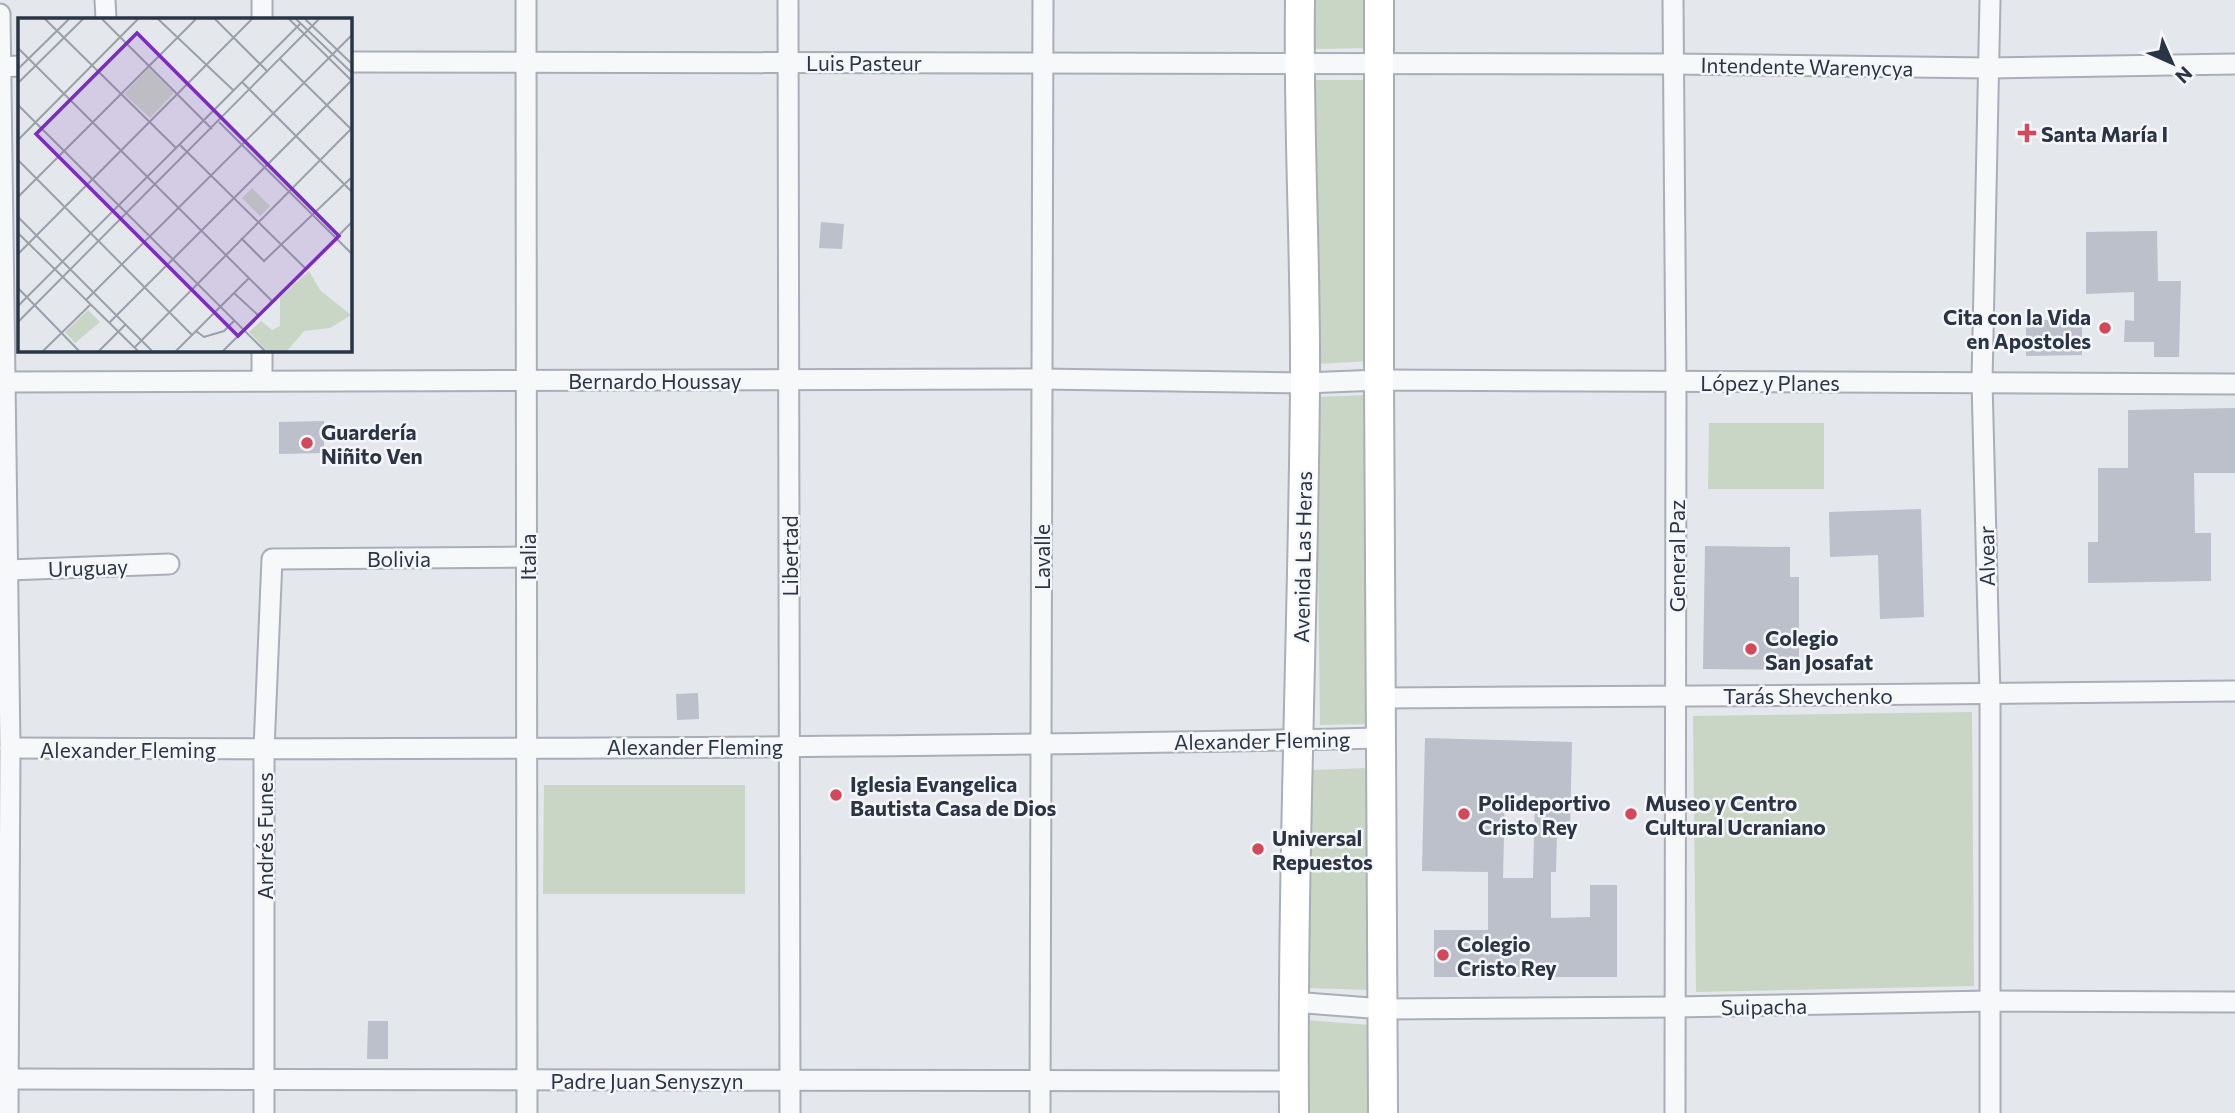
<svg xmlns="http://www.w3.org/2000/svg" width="2235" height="1113" font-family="Commissioner,sans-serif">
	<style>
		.green { fill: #c9d6c5 }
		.building { fill: #bbc0ca; fill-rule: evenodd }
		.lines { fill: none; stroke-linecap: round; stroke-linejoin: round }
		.minor-casing { stroke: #a9aeb7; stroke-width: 23 }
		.secondary-casing { stroke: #a9aeb7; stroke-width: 32 }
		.minor { stroke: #f7f8fa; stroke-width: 19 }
		.secondary { stroke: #fff; stroke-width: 28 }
		.poi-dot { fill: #d1495b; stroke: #f4f6f9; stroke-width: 2.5 }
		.labels { text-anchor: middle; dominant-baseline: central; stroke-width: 5; stroke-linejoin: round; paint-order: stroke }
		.street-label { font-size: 21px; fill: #2b3445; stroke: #f4f6f9 }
		.poi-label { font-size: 21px; font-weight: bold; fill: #2b3445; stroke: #f4f6f9; text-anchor: start }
		.inset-road { fill: none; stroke: #9a9fa9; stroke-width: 2 }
		.view { fill: #7b2cbf; fill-opacity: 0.15; stroke: #7b2cbf; stroke-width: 3.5 }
		.inset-edge { fill: none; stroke: #2b3445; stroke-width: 3.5 }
	</style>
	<rect width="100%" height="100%" fill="#e4e7ec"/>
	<g class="green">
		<path d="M1315 0H1369V48L1315 49Z"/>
		<path d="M1310 80H1368L1370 361 1318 364Z"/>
		<path d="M1366 395 1369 724 1320 725 1316 397Z"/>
		<path d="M1709 423H1824V489H1708Z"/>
		<path d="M1972 712 1974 986 1696 992 1693 716Z"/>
		<path d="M1367 768 1369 990 1309 988 1312 770Z"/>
		<path d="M544 785H745V894H543Z"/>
		<path d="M1305 1020 1370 1025 1369 1113H1306Z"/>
	</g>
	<g class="building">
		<path d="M821 222 844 224 842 249 819 248Z"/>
		<path d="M2157 231 2158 281H2181L2179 357H2154V342H2124L2125 320 2134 321V292L2086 294V232Z"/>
		<path d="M2026 320H2082V355L2026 356Z"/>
		<path d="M2235 408V473H2194L2195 533H2211V581L2088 583V542H2098V468H2128V410Z"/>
		<path d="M324 421V453L279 454V422Z"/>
		<path d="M1921 509 1924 617 1880 619 1878 555 1830 557 1829 512Z"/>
		<path d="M1705 546 1790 547V577H1799V670L1703 669Z"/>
		<path d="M698 693 699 719 677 720 676 694Z"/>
		<path d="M1425 738 1572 742 1570 833H1557L1556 872H1551V918L1590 917V885H1617V977H1434V930H1488V872L1422 871ZM1505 795 1535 796 1533 878H1503Z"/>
		<path d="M368 1021H388V1059H367Z"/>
	</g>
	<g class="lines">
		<defs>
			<g id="minor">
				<path d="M105 0 106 19"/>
				<path d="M526 0 527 1113"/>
				<path d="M788 0 790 1113"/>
				<path d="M1673 0 1676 382 1675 1113"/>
				<path d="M1990 0 1982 382 1990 696V1113"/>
				<path d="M0 14 10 748 8 1113"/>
				<path d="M262 19V0"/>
				<path d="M350 62 1672 64 1988 68 2235 64"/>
				<path d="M0 67 19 66"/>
				<path d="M262 380V350"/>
				<path d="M5 382 1042 379 1305 383 1379 380 2235 384"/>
				<path d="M8 570 169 564"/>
				<path d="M1382 698C1666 695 1951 696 2235 691"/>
				<path d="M10 748C467 750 924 748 1380 738"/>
				<path d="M1293 1002 1383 1009 1675 1007 1991 1001 2235 1002"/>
				<path d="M0 1079 1293 1081"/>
				<path d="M264 1113V749L272 559 527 557"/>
				<path d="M1040 1113 1043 0"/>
			</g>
			<g id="secondary">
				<path d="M1379 0V380L1383 1113"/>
				<path d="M1294 1113C1292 871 1303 628 1305 386 1306 257 1298 129 1300 0"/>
			</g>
		</defs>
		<use href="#minor" class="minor-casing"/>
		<use href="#secondary" class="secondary-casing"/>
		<use href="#minor" class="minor"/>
		<use href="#secondary" class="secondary"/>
	</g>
	<g class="poi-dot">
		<path d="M2023.5 122.5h7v7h7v7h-7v7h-7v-7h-7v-7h7z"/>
		<circle cx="2105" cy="328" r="7"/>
		<circle cx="307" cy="443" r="7"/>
		<circle cx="1751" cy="649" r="7"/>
		<circle cx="836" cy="795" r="7"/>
		<circle cx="1464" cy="814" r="7"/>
		<circle cx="1631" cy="814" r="7"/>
		<circle cx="1258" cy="849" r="7"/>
		<circle cx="1443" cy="955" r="7"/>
	</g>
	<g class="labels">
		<g class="street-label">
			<text x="864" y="62">Luis Pasteur</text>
			<text transform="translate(1807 66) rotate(1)">Intendente Warenycya</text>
			<text x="655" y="380">Bernardo Houssay</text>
			<text x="1770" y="382">López y Planes</text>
			<text transform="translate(789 556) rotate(-90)">Libertad</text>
			<text transform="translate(1676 556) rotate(-90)">General Paz</text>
			<text transform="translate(1986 556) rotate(-91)">Alvear</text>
			<text transform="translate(527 557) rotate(-90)">Italia</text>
			<text transform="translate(1041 557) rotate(-90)">Lavalle</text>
			<text transform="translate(1302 557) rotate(-89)">Avenida Las Heras</text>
			<text x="399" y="558">Bolivia</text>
			<text transform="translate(88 567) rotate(-2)">Uruguay</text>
			<text x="1808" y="695">Tarás Shevchenko</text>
			<text transform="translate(1262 740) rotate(-1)">Alexander Fleming</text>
			<text x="695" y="746">Alexander Fleming</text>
			<text x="128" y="749">Alexander Fleming</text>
			<text transform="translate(264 836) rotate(-90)">Andrés Funes</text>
			<text transform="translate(1764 1006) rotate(-1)">Suipacha</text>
			<text x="647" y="1080">Padre Juan Senyszyn</text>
		</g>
		<g class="poi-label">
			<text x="2041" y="133">Santa María I</text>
			<text x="2091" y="316" text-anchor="end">Cita con la Vida<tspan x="2091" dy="24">en Apostoles</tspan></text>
			<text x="321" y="431">Guardería<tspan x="321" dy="24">Niñito Ven</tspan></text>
			<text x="1765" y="637">Colegio<tspan x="1765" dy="24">San Josafat</tspan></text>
			<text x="850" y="783">Iglesia Evangelica<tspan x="850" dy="24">Bautista Casa de Dios</tspan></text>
			<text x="1478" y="802">Polideportivo<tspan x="1478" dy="24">Cristo Rey</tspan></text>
			<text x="1645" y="802">Museo y Centro<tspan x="1645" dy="24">Cultural Ucraniano</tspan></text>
			<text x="1272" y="837">Universal<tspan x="1272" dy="24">Repuestos</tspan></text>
			<text x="1457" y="943">Colegio<tspan x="1457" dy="24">Cristo Rey</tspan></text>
		</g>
	</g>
	<g transform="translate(18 18)">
		<rect width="334" height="334" fill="#e4e7ec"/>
		<path d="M131 50 156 75 132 100 106 76ZM234 170 252 188 242 198 224 180ZM291 253 302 272 333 297 312 310 286 313 269 333H249L231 314 243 303 254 312 262 308V279ZM70 292 82 304 57 325 47 314Z" fill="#c9d6c5"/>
		<path class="inset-road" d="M27 1 158 130M84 1 194 111M140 1 215 72M197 1 250 54M271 1 333 62M278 1 335 56M287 1 335 47M0 30 254 283M262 41 334 112M0 51 51 1M224 64 335 175M0 65 65 1M0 87 247 333M201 104 335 237M0 122 120 1M162 127 287 250M0 142 174 317M0 179 178 1M0 199 134 333M0 215 120 333M223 220 246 243 335 158M0 236 234 1M0 270 61 333M216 275 241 298M68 282 335 16M0 288 283 5M0 304 301 1M91 305 335 61M178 313 186 319 206 313 216 303M116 330 335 109M25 333 72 287M81 333 107 307M158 333 231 260M205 333 335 203"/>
		<path class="view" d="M119 15 321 218 220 318 18 116Z"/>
		<rect width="334" height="334" class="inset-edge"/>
	</g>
	<g transform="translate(2172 63) rotate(135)" stroke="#f4f6f9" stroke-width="5" paint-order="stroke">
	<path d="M0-5L12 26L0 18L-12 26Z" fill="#2b3445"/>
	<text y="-10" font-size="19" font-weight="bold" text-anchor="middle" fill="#2b3445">N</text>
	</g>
</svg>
